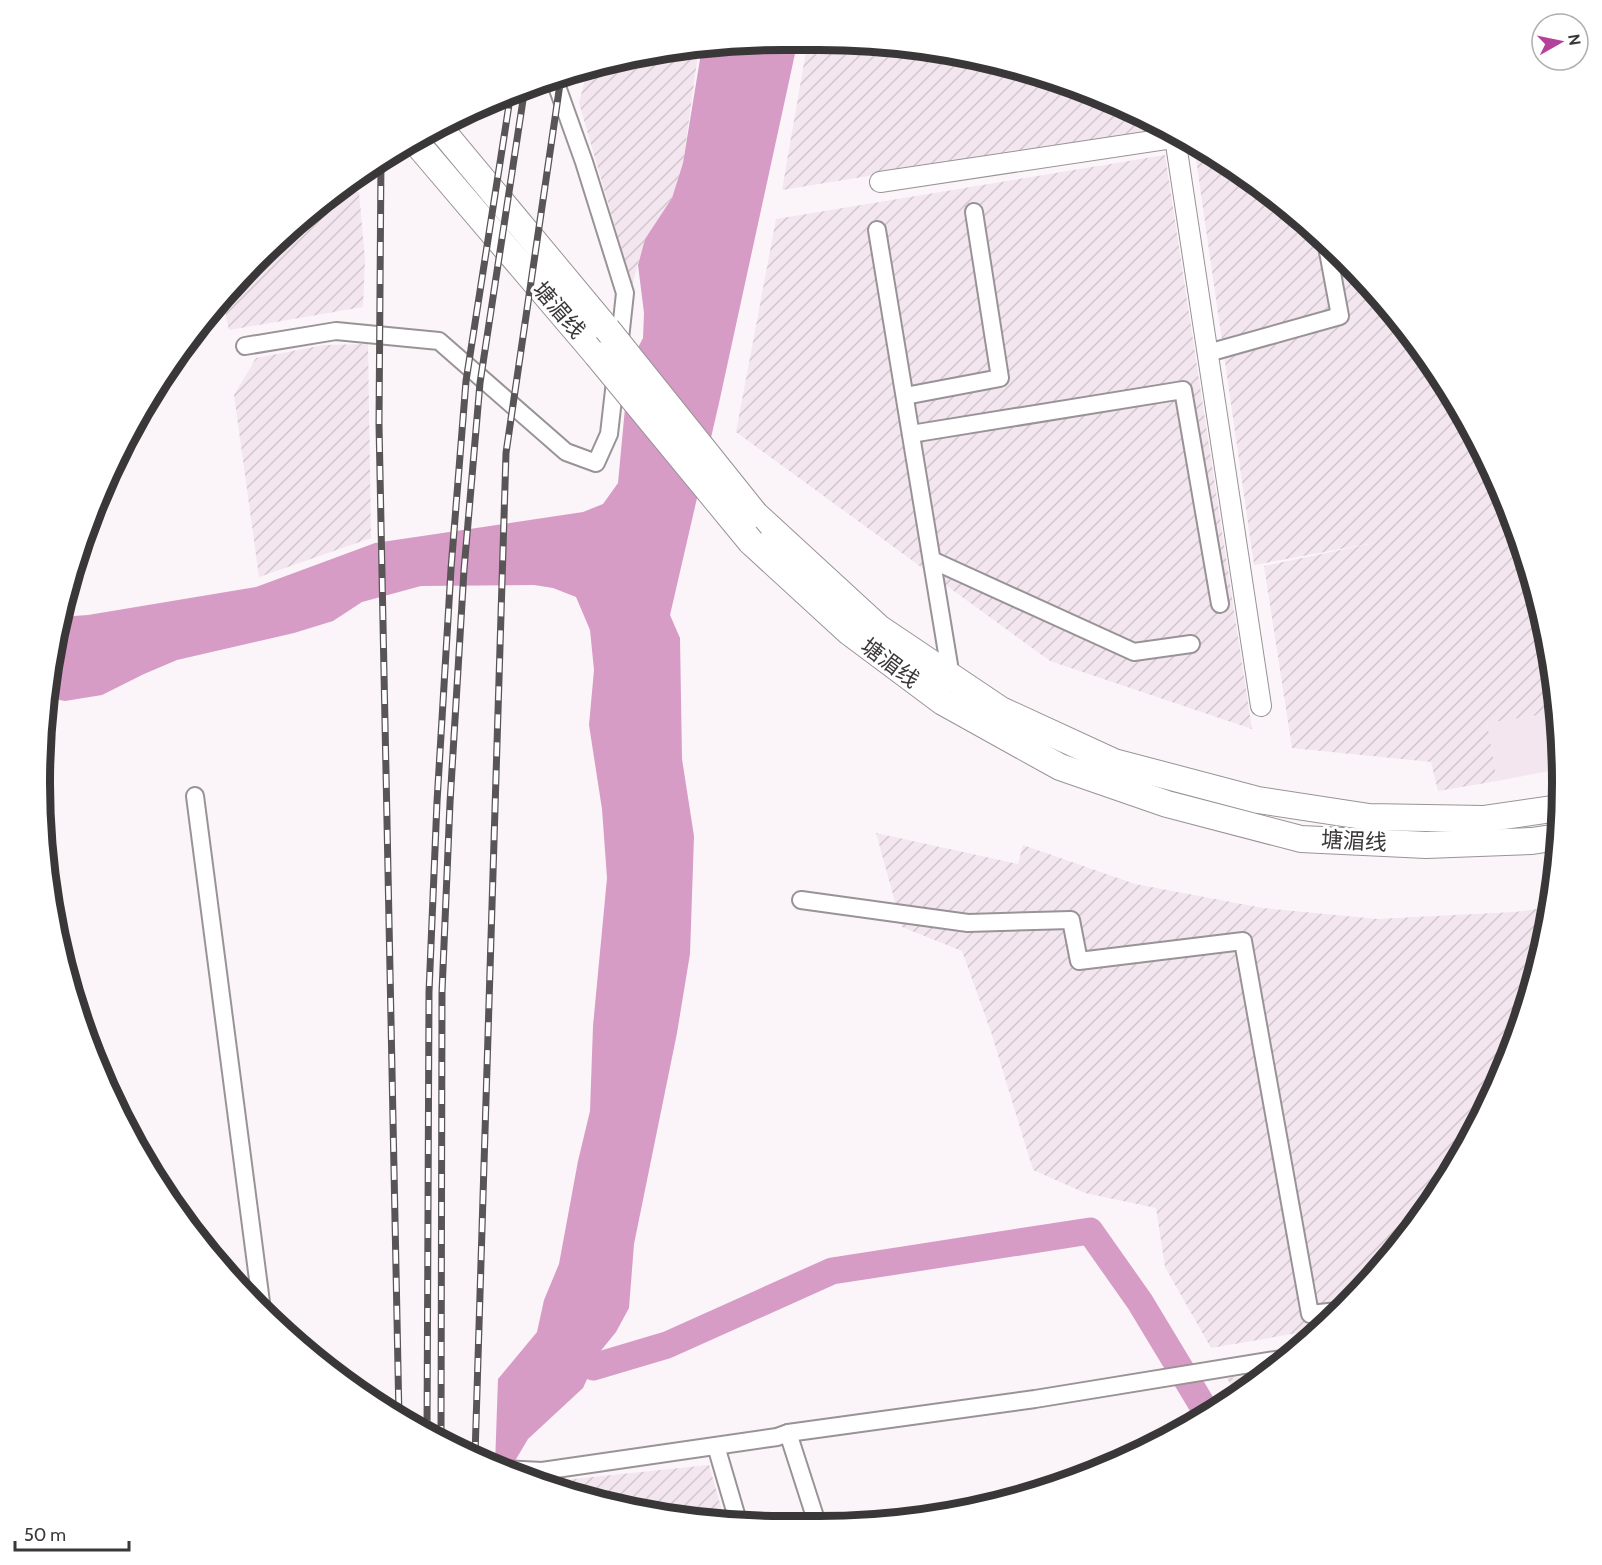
<svg xmlns="http://www.w3.org/2000/svg" width="1602" height="1565" font-family="Cabin,'Noto Sans SC',sans-serif">
	<style>
		.built { fill: #f3e6ef }
		.industrial { fill: url(#industrial-furrows) }
		.water { fill: #d79cc5 }
		.lines { fill: none; stroke-linecap: round; stroke-linejoin: round }
		.river { stroke: #d79cc5; stroke-width: 27 }
		.minor-casing { stroke: #999397; stroke-width: 20 }
		.tertiary-casing { stroke: #999397; stroke-width: 22 }
		.primary-casing { stroke: #999397; stroke-width: 28 }
		.minor { stroke: #fff; stroke-width: 16 }
		.tertiary { stroke: #fff; stroke-width: 20 }
		.primary { stroke: #fff; stroke-width: 26 }
		.rail-casing { stroke: #595557; stroke-width: 7 }
		.rail { stroke: #fff; stroke-width: 4.5; stroke-dasharray: 14; stroke-linecap: butt }
		.primary-bridge-casing { stroke: #999397; stroke-width: 28; stroke-linecap: butt }
		.primary-bridge { stroke: #fff; stroke-width: 26 }
		.labels { text-anchor: middle; dominant-baseline: central; stroke-width: 6; stroke-linejoin: round; paint-order: stroke }
		.street-label { font-size: 22px; fill: #3a3739; stroke: #fff }
		.rim { fill: none; stroke: #3a3739; stroke-width: 8 }
	</style>
	<defs>
		<pattern id="industrial-furrows" width="10" height="10" patternUnits="userSpaceOnUse" patternTransform="scale(1.5)"><rect width="10" height="10" fill="#f3e6ef"/><path d="M-1 1l2-2M0 10L10 0M9 11l2-2" fill="none" stroke="#d1c6ce"/></pattern>
	</defs>
	<rect width="100%" height="100%" fill="#fbf5f9"/>
	<path class="built" d="M1558 712 1561 734 1560 769 1497 781 1487 723Z"/>
	<g class="industrial">
		<path d="M806 40 917 45 1059 79 1158 124 1159 129 782 190 805 57Z"/>
		<path d="M699 47 683 163 672 198 645 239 632 285 579 103 588 68 637 53Z"/>
		<path d="M1207 150 1310 224 1410 330 1486 454 1538 590 1558 712 1487 723 1497 781 1438 791 1431 762 1292 748 1264 566 1379 542 1254 565 1195 152Z"/>
		<path d="M1165 155 1252 729 1050 661 736 432 776 219Z"/>
		<path d="M339 190 338 191 359 192 365 259 363 307 229 330 225 312 210 314 257 257Z"/>
		<path d="M368 344 371 538 259 577 234 395 256 358 324 345Z"/>
		<path d="M876 833 1018 864 1023 845 1135 884 1263 908 1377 919 1515 912 1550 907 1523 1022 1463 1155 1378 1273 1319 1328 1318 1326 1303 1332 1211 1348 1165 1267 1156 1208 1085 1193 1033 1170 991 1032 962 951 902 927Z"/>
		<path d="M1268 1375 1236 1395 1227 1378Z"/>
		<path d="M709 1465 725 1521 686 1520 554 1489V1481Z"/>
	</g>
	<path class="water" d="M782 39 798 40 719 403 670 615 680 638 682 759 694 836 690 954 677 1033 634 1244 629 1308 616 1332 599 1353 583 1388 528 1439 509 1471 495 1465 498 1379 537 1332 544 1300 559 1264 578 1161 590 1111 593 1026 607 878 602 809 589 725 594 670 590 630 576 597 553 588 534 585 421 586 362 602 333 621 294 633 177 660 144 674 102 695 65 701 49 698 53 638 60 617 88 615 256 587 375 543 583 512 603 504 618 483 629 365 643 338 644 313 638 265 645 239 672 198 683 163 702 47Z"/>
	<g class="lines">
		<path class="river" d="M593 1367 667 1345 832 1271 1090 1231 1140 1302 1207 1413"/>
		<defs>
			<g id="minor">
				<path d="M554 78 584 162 625 293 619 348"/>
				<path d="M877 230 951 677"/>
				<path d="M245 346 336 331 439 341 566 452 596 463 609 434 616 373"/>
				<path d="M1208 353 1340 316 1326 241"/>
				<path d="M905 396 1000 378 974 212"/>
				<path d="M911 434 1183 390 1220 604"/>
				<path d="M932 560 1134 652 1191 644"/>
				<path d="M195 796 262 1310"/>
				<path d="M801 900 968 923 1071 920 1079 961 1243 941 1310 1314 1338 1311"/>
				<path d="M788 1433 817 1523"/>
				<path d="M716 1446 738 1521"/>
				<path d="M505 1469 542 1471 777 1437 788 1433 1035 1399 1287 1358"/>
			</g>
			<g id="tertiary">
				<path d="M1174 131 1261 706"/>
				<path d="M880 182 1186 136"/>
			</g>
			<g id="primary">
				<path d="M439 127 607 329"/>
				<path d="M414 140 597 355"/>
				<path d="M755 514 879 628 1001 710 1114 762 1258 800 1369 817 1483 819 1559 808"/>
				<path d="M751 542 848 631 943 702 1060 767 1167 804 1301 839 1426 845 1532 841 1558 837"/>
			</g>
		</defs>
		<use href="#minor" class="minor-casing"/>
		<use href="#tertiary" class="tertiary-casing"/>
		<use href="#primary" class="primary-casing"/>
		<use href="#minor" class="minor"/>
		<use href="#tertiary" class="tertiary"/>
		<use href="#primary" class="primary"/>
		<defs>
			<g id="rail">
				<path d="M381 158 379 424 399 1418"/>
				<path d="M427 1434 429 992 437 802 451 569 466 381 511 92"/>
				<path d="M441 1440 442 992 450 803 464 570 480 383 525 87"/>
				<path d="M475 1456 506 453 561 77"/>
			</g>
		</defs>
		<use href="#rail" class="rail-casing"/>
		<use href="#rail" class="rail"/>
		<defs>
			<g id="primary-bridge">
				<path d="M607 329 755 514"/>
				<path d="M597 355 751 542"/>
			</g>
		</defs>
		<use href="#primary-bridge" class="primary-bridge-casing"/>
		<use href="#primary-bridge" class="primary-bridge"/>
	</g>
	<g class="labels">
		<g class="street-label">
			<text transform="translate(559 310) rotate(49)">塘湄线</text>
			<text transform="translate(890 663) rotate(37)">塘湄线</text>
			<text transform="translate(1354 841) rotate(3)">塘湄线</text>
		</g>
	</g>
	<path d="M0 0H1602V1565H0ZM783 50H819A733 733 0 0 1 1552 783V783A733 733 0 0 1 819 1516H783A733 733 0 0 1 50 783V783A733 733 0 0 1 783 50Z" fill="#fff" fill-rule="evenodd"/>
	<path class="rim" d="M783 50H819A733 733 0 0 1 1552 783V783A733 733 0 0 1 819 1516H783A733 733 0 0 1 50 783V783A733 733 0 0 1 783 50Z"/>
	<g transform="translate(1560 42) rotate(81)"><circle r="28" fill="#ffffff" stroke="#b0afb0" stroke-width="1.5"/>
	<path d="M0-4.5L10 22L0 15L-10 22Z" fill="#b4419a"/>
	<text y="-9" font-size="16" font-weight="bold" text-anchor="middle" fill="#3a3739">N</text>
	</g>
	<path d="M15 1541v9h114v-9" fill="none" stroke="#3a3739" stroke-width="3"/>
	<text x="24" y="1541" font-size="18" fill="#3a3739" stroke="#ffffff" stroke-width="4.5" paint-order="stroke">50 m</text>
</svg>
